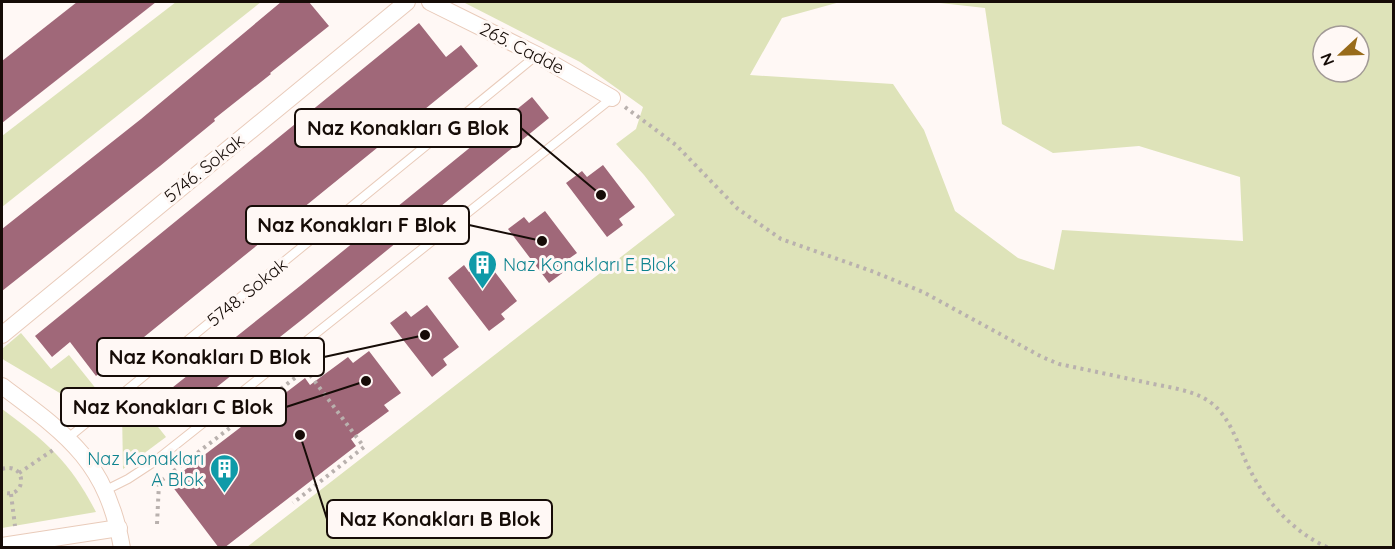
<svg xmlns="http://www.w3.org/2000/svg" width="1395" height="549" font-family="Quicksand,sans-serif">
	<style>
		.green { fill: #dee3b9; fill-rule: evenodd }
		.building { fill: #a06879 }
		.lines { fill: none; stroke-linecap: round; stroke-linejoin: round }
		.service-casing { stroke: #e9cbba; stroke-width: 10 }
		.minor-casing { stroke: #e9cbba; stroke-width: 18 }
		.path { stroke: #b9b1ae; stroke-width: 4; stroke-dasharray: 3 4.5; stroke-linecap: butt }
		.service { stroke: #fff; stroke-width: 8 }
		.minor { stroke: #fff; stroke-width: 16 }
		.labels { text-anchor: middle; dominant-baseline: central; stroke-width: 6; stroke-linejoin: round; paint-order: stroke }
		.street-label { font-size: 18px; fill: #160c07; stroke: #fff8f5 }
		.culture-label { font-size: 18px; fill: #0d838f; stroke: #fff8f5; text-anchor: start }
		.leader { fill: none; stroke: #160c07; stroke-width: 2 }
		.callout-dot { fill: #160c07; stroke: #fff8f5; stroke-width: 2 }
		.callout { fill: #fff8f5; stroke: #160c07; stroke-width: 2 }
		.callout-label { font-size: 20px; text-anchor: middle; font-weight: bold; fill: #160c07 }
	</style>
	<rect width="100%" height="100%" fill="#fff8f5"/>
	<g class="green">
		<path d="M176 2H261L2 207V136Z"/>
		<path d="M463 2H840L782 18 750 75 893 84 924 130 955 211 1018 258 1054 270 1062 230 1243 241 1240 177 1139 146 1053 153 1002 124 985 8 931 2H1393V547H247L675 215 644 175 616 144 636 129 643 107 580 62ZM1323 36H1359V72H1323Z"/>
		<path d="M21 333 51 369 69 355 101 395 87 406 80 405 4 360 2 358V349Z"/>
		<path d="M136 399 166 437 123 469 122 411Z"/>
		<path d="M2 409C47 442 70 462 96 512L2 528Z"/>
	</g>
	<g class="building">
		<path d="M77 2H156L2 123V61Z"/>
		<path d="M281 2H309L329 26 270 73 271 74 214 119 215 121 160 166 2 291V229L141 119Z"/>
		<path d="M419 23 446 57 461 45 478 66 96 376 70 342 52 357 35 336Z"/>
		<path d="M532 97 549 118 304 318 170 424 153 403 300 286Z"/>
		<path d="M603 165 635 207 619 219 623 225 607 237 566 183 582 171 587 177Z"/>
		<path d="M545 211 577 253 560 265 565 271 549 283 508 229 524 217 529 223Z"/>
		<path d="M485 259 517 301 501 314 505 319 489 331 448 278 464 265 469 272Z"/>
		<path d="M427 305 459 347 443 359 447 365 432 377 390 323 406 311 411 317Z"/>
		<path d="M369 351 401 393 384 405 389 411 351 439 356 446 224 548H219L169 482 305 378 310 385 348 357 353 363Z"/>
	</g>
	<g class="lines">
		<defs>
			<g id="service">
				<path d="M68 438 537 55"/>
				<path d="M106 490 128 479 154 462 612 98"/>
			</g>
			<g id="minor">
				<path d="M430 2 537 55 612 98"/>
				<path d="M2 335 407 2"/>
				<path d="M2 386C68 435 107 462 122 548"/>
				<path d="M2 546 119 528"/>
			</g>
		</defs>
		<use href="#service" class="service-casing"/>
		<use href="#minor" class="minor-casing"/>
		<g class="path">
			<path d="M625 107 676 145 738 209 781 239 874 272 923 292 1042 357 1059 364C1088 370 1116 376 1144 382 1165 387 1192 389 1210 402 1231 417 1238 446 1249 468 1265 501 1294 533 1329 548"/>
			<path d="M2 469C28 461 27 501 2 492"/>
			<path d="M19 473 53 450"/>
			<path d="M11 494 15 526"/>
			<path d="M157 524 159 483 162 480 304 371H307L364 447 293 503"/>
		</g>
		<use href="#service" class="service"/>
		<use href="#minor" class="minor"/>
	</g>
	<defs>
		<symbol id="building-pin" viewBox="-11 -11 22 30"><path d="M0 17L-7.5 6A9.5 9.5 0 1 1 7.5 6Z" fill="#0f9aa8" stroke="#fff8f5"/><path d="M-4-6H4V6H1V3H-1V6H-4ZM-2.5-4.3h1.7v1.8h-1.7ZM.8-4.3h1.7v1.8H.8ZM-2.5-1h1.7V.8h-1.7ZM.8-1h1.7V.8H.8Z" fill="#fff"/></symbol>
	</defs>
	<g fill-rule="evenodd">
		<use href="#building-pin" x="466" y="248" width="33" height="45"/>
		<use href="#building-pin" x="208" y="452" width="33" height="45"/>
	</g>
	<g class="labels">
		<g class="street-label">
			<text transform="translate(522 48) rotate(27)">265. Cadde</text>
			<text transform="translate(204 168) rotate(-39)">5746. Sokak</text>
			<text transform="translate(247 292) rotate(-39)">5748. Sokak</text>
		</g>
		<g class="culture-label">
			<text x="503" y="264">Naz Konakları E Blok</text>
			<text x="204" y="458" text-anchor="end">Naz Konakları<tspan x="204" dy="21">A Blok</tspan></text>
		</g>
	</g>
	<path class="leader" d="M601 195L521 128M542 241L469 225M425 335L324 357M366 381L286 407M300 435L327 519"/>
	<g class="callout-dot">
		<circle cx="601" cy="195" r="6"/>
		<circle cx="542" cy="241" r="6"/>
		<circle cx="425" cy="335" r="6"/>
		<circle cx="366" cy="381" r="6"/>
		<circle cx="300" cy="435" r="6"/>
	</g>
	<g class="callout">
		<rect x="295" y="109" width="226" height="38" rx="6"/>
		<rect x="246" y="206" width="223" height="38" rx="6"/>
		<rect x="97" y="338" width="227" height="38" rx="6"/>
		<rect x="61" y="388" width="225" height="38" rx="6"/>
		<rect x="327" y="500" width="225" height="38" rx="6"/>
	</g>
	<g class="callout-label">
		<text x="408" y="135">Naz Konakları G Blok</text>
		<text x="357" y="232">Naz Konakları F Blok</text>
		<text x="210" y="364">Naz Konakları D Blok</text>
		<text x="173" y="414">Naz Konakları C Blok</text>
		<text x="440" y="526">Naz Konakları B Blok</text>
	</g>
	<rect width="1395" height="549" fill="none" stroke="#160c07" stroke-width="6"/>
	<g transform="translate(1341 54) rotate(248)"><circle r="28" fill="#fff8f5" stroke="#a29a96" stroke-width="1.5"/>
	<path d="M0-4.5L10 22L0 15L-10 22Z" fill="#986b1a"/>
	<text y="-9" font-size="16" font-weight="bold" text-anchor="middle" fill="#160c07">N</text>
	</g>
</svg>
